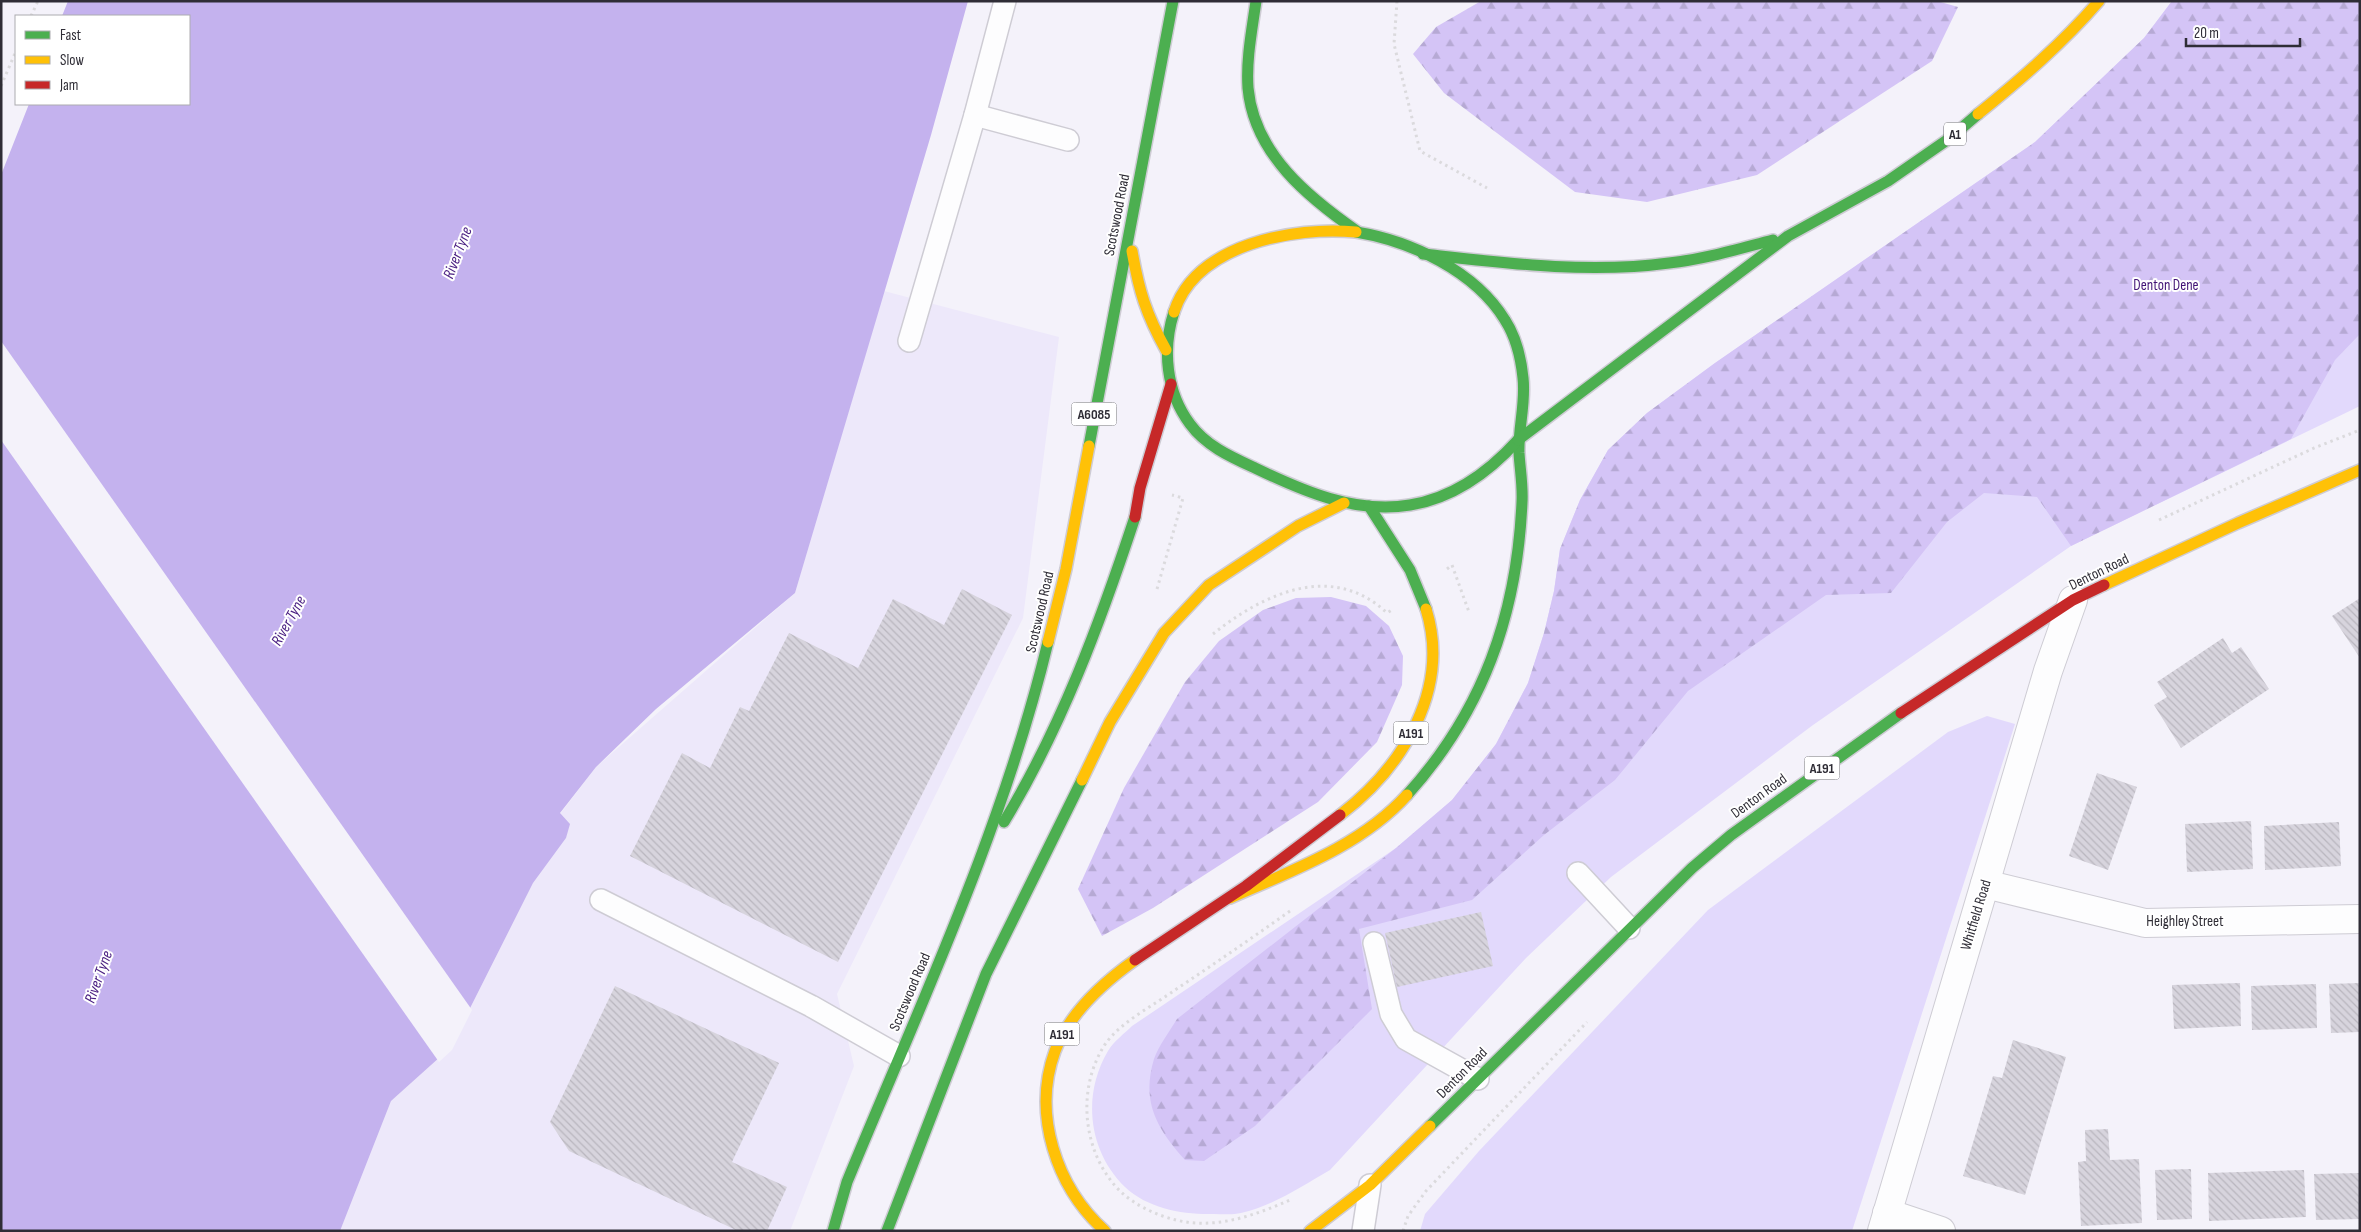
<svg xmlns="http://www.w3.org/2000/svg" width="2361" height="1232" font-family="'Sofia Sans Condensed',sans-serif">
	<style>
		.built { fill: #ede8fa }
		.green { fill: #e2d9fc }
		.forest { fill: url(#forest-firs) }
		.water { fill: #c4b2ee }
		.pier { fill: #f4f2fa }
		.building { fill: url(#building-back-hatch) }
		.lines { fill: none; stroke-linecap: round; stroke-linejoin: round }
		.lane-casing { stroke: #ceccd4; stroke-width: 24 }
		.street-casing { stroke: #ceccd4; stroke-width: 30 }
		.fast-casing { stroke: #ceccd4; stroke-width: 14 }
		.slow-casing { stroke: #ceccd4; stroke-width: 14 }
		.jam-casing { stroke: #ceccd4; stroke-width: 14 }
		.path { stroke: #dbdadd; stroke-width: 3; stroke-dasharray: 2.5 4; stroke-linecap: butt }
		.lane { stroke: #fdfdfe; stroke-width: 21 }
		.street { stroke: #fdfdfe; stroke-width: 28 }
		.fast { stroke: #4caf50; stroke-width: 11 }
		.slow { stroke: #ffc107; stroke-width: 11 }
		.jam { stroke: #c62828; stroke-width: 11 }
		.labels { text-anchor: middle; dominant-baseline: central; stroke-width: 4; stroke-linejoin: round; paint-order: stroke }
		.shield { fill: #fff; stroke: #6d6c72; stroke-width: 1 }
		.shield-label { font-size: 14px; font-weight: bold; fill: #2f2d36 }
		.street-label { font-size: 15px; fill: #2f2d36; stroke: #fff }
		.park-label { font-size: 15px; fill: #411375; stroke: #fff }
		.water-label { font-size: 16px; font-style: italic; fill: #4c2283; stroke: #fff }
	</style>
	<defs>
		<pattern id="forest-firs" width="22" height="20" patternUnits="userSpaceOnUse" patternTransform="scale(1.25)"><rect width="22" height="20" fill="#d4c4f6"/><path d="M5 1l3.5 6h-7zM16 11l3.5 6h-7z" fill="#b6a9d4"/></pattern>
		<pattern id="building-back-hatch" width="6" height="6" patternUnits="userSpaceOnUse" patternTransform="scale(1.25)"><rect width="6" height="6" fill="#d7d4dd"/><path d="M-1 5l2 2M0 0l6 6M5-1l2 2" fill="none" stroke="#b9b6be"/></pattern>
	</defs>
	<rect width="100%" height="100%" fill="#f4f2fa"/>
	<path class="built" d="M884 291 1059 337 1023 618 837 994 854 1066 790 1231H340L391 1101 450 1048 533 883 566 838 560 814 596 767 795 593Z"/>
	<g class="green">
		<path d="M2172 1H2360V406L2071 546 1813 725 1611 877 1526 958 1330 1170C1302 1186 1273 1206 1241 1213 1233 1215 1223 1214 1214 1214 1185 1215 1148 1209 1125 1187 1088 1151 1082 1095 1108 1051 1114 1041 1125 1033 1132 1026L1396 848 1452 800 1496 744 1528 683 1544 633 1554 591 1560 549 1580 500 1608 450 1647 413 1715 363 2035 142 2144 38Z"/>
		<path d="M1987 716 2015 724 1852 1231H1420L1425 1214 1479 1151 1708 910 1948 732Z"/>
	</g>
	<g class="forest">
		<path d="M1481 1H1937L1958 7 1932 61 1757 175 1647 202 1575 192 1444 93 1413 54 1436 27Z"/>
		<path d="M2172 1H2360V334L2335 360 2291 439 2071 546 2037 497 1984 493 1947 522 1891 593 1826 595 1688 691 1615 780 1544 835 1472 900 1359 929 1372 1009 1255 1126 1204 1161 1185 1160C1157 1129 1141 1102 1154 1059 1159 1045 1170 1031 1177 1019L1396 848 1452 800 1496 744 1528 683 1544 633 1554 591 1560 549 1580 500 1608 450 1647 413 1715 363 2035 142 2144 38Z"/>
		<path d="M1331 597 1366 606 1389 626 1403 656 1402 685 1377 742 1318 802 1153 908 1102 936 1078 889 1124 788 1185 682 1219 641 1263 610 1296 598Z"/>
	</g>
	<path class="water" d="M68 1H968L931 135 795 593 656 709 596 767 560 813 570 824 566 838 533 883 450 1048 391 1101 340 1231H1V175L29 104H189V16H62Z"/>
	<path class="pier" d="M1 341 472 1010 452 1050 439 1062 1 440Z"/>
	<g class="building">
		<path d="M962 589 1012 615 838 962 630 856 682 753 710 768 740 707 749 711 789 633 858 668 893 599 944 625Z"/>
		<path d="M2360 598V658L2332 616Z"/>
		<path d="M2223 638 2232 653 2241 647 2269 689 2181 748 2154 705 2167 697 2157 682Z"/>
		<path d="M2097 773 2137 787 2108 870 2069 856Z"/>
		<path d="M2251 821 2253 869 2187 872 2185 824Z"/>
		<path d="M2339 822 2341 866 2265 870 2264 826Z"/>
		<path d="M1481 912 1493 966 1397 987 1385 933Z"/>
		<path d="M2240 983 2241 1026 2174 1029 2172 985Z"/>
		<path d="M2360 983V1032L2331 1033 2329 984Z"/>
		<path d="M2316 984 2317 1028 2252 1030 2251 986Z"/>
		<path d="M615 986 779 1063 732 1162 787 1187 767 1231H738L569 1151 550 1122Z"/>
		<path d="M2013 1040 2066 1057 2025 1195 1963 1176 1993 1076 2002 1078Z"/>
		<path d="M2108 1129 2110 1160 2139 1159 2142 1223 2081 1226 2078 1162 2086 1161 2085 1130Z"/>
		<path d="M2191 1169 2192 1219 2157 1220 2155 1170Z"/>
		<path d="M2304 1170 2306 1217 2209 1221 2208 1173Z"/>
		<path d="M2360 1173V1219L2316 1220 2314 1174Z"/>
	</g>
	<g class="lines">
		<defs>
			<g id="lane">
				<path d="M975 115 1068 140"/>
				<path d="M909 341 975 115 1005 1"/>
				<path d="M1578 873 1629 928"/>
				<path d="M601 900 811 1006 899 1056"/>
				<path d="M1374 943 1391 1014 1406 1039 1478 1079"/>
				<path d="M1363 1231 1370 1185"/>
			</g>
			<g id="street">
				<path d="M1985 884 2145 923 2360 919"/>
				<path d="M1887 1213 1941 1231"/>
				<path d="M1882 1231 2048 671 2073 600"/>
			</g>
			<g id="fast">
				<path d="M1256 1C1252 30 1246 59 1248 88 1254 154 1309 198 1358 232"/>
				<path d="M1356 232C1411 241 1475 271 1505 320 1516 337 1521 358 1523 378 1526 403 1518 428 1519 453 1520 469 1523 486 1522 502 1517 615 1483 711 1407 795"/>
				<path d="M1423 254C1504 263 1588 274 1669 263 1705 259 1738 249 1773 240"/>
				<path d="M1174 312C1162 349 1166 392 1190 424 1206 446 1231 457 1255 468 1303 491 1355 514 1410 505 1454 498 1489 472 1518 440"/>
				<path d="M1518 440 1788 236 1888 181 1950 138 1978 114"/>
				<path d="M1089 446 1173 1"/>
				<path d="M1369 506 1410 570 1426 609"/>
				<path d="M1004 822C1062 726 1100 623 1135 517"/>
				<path d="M1430 1126 1692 868 1731 835 1901 713"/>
				<path d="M833 1231 847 1182C920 1005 1003 829 1048 642"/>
				<path d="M887 1231 986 974 1082 780"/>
			</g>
			<g id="slow">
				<path d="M1978 114C2021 79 2063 43 2099 1"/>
				<path d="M1132 251C1139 291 1146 314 1166 350"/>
				<path d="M1174 312C1196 244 1294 226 1356 232"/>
				<path d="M2104 585 2238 523 2360 470"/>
				<path d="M1048 642 1066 569 1089 446"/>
				<path d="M1082 780 1110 722 1164 633 1209 585 1298 526 1344 503"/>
				<path d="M1340 815C1403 767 1451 689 1426 609"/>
				<path d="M1230 898C1291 871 1361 846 1407 795"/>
				<path d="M1105 1231C1056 1187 1032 1114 1055 1051 1069 1014 1104 982 1135 960"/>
				<path d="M1310 1231 1370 1185 1430 1126"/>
			</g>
			<g id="jam">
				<path d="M1135 517 1140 488 1171 384"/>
				<path d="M1901 713 2073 600 2104 585"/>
				<path d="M1135 960 1246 886 1340 815"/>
			</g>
		</defs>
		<use href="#lane" class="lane-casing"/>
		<use href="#street" class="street-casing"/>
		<use href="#fast" class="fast-casing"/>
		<use href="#slow" class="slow-casing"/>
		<use href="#jam" class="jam-casing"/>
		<g class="path">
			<path d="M1397 1 1394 44 1420 151 1487 188"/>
			<path d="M31 16 38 1"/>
			<path d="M1 86 16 51"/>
			<path d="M2159 520 2314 448 2360 430"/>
			<path d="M1447 569 1452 565 1469 612"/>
			<path d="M1157 589 1183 498 1172 495"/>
			<path d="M1213 634C1263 594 1332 561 1387 613L1392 610"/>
			<path d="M1290 911C1252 938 1214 964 1175 990 1154 1005 1121 1022 1106 1043 1076 1087 1082 1152 1119 1190 1134 1205 1156 1215 1176 1220 1216 1230 1256 1215 1292 1199"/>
			<path d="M1403 1231 1408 1216 1426 1191 1587 1022"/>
		</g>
		<use href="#lane" class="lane"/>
		<use href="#street" class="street"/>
		<use href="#fast" class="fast"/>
		<use href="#slow" class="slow"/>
		<use href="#jam" class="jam"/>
	</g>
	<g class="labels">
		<g class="shield">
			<rect x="1944" y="122.5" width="22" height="23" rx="4"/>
			<rect x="1071.5" y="402.5" width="45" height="23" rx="4"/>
			<rect x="1393.5" y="721.5" width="35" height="23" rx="4"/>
			<rect x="1804.5" y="756.5" width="35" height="23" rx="4"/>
			<rect x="1044.5" y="1022.5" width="35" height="23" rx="4"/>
		</g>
		<g class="shield-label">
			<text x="1955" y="134">A1</text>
			<text x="1094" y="414">A6085</text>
			<text x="1411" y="733">A191</text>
			<text x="1822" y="768">A191</text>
			<text x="1062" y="1034">A191</text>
		</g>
		<g class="street-label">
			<text transform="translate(1117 215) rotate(-79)">Scotswood Road</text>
			<text transform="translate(2099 572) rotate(-26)">Denton Road</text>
			<text transform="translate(1040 612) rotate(-77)">Scotswood Road</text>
			<text transform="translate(1759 796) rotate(-36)">Denton Road</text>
			<text transform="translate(1976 915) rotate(-73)">Whitfield Road</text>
			<text x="2185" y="921">Heighley Street</text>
			<text transform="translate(910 992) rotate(-67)">Scotswood Road</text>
			<text transform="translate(1462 1073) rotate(-45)">Denton Road</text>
		</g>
		<g class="park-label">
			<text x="2166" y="285">Denton Dene</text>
		</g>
		<g class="water-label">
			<text transform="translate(458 253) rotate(-69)">River Tyne</text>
			<text transform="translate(289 621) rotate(-61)">River Tyne</text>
			<text transform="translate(99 977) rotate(-70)">River Tyne</text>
		</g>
	</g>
	<rect width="2361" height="1232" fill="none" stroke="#2f2d36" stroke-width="5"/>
	<rect x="15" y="15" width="175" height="90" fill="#ffffff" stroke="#acabaf"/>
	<rect x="25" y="31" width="25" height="8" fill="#4caf50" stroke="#acabaf"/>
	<text x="60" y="40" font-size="15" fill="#2f2d36">Fast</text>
	<rect x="25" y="56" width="25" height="8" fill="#ffc107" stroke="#acabaf"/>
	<text x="60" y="65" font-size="15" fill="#2f2d36">Slow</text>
	<rect x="25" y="81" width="25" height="8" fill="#c62828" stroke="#acabaf"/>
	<text x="60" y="90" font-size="15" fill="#2f2d36">Jam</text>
	<path d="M2186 38v8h114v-8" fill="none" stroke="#2f2d36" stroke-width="2.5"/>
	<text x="2194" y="38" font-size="15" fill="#2f2d36" stroke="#ffffff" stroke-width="4" paint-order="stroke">20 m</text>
</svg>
